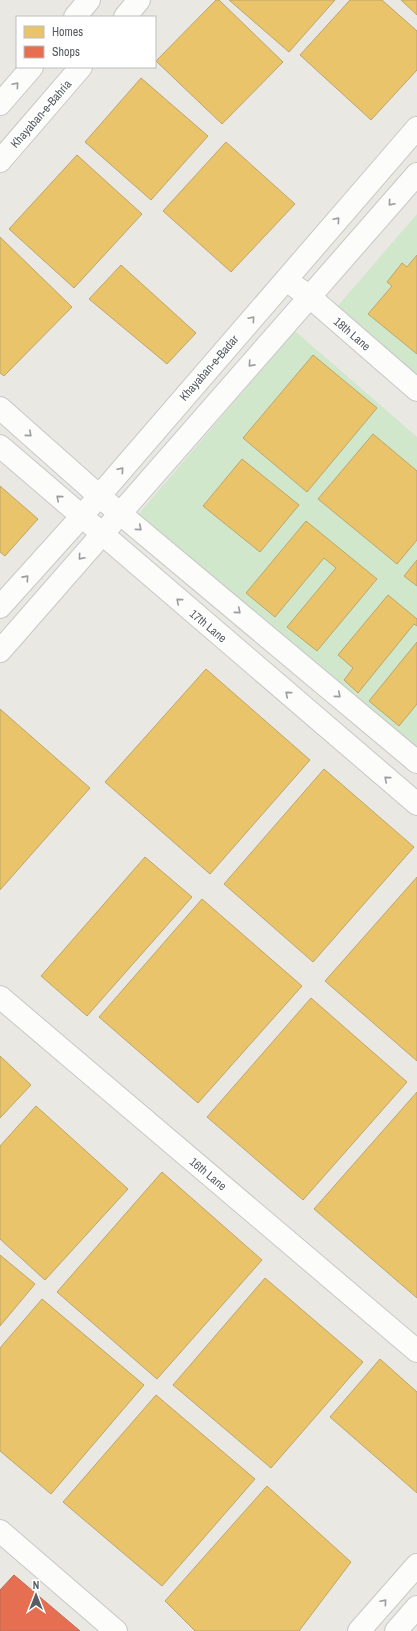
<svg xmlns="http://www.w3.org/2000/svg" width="417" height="1631" font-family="'Archivo Narrow',sans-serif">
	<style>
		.green { fill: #d0e7cb }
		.homes { fill: #e9c46a; stroke: #bea568 }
		.shops { fill: #e76f51; stroke: #bc6a56 }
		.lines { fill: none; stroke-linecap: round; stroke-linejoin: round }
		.minor-casing { stroke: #c7c7c6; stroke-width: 24 }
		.tertiary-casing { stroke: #c7c7c6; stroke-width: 24 }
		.secondary-casing { stroke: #c7c7c6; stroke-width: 24 }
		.minor { stroke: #fcfcfb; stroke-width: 22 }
		.tertiary { stroke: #fcfcfb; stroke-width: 22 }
		.secondary { stroke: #fcfcfb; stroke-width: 22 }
		.oneway { stroke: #9a9d9f }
		.labels { text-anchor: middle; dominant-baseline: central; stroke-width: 4; stroke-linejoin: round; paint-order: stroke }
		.street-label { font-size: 12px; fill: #585d62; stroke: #fff }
	</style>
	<rect width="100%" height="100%" fill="#eae8e2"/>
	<g class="green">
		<path d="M417 214V381L336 308Z"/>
		<path d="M295 331 417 437V770L136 517Z"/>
	</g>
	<g class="homes">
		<path d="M216 0H219L283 62 222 124 156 61Z"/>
		<path d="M229 0H335L289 52Z"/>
		<path d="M350 0H382L417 31V70L371 120 300 55Z"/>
		<path d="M401 0H417V15Z"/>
		<path d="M141 78 208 136 151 200 85 142Z"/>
		<path d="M226 142 295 204 231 272 163 211Z"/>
		<path d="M77 155 142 214 74 288 9 229Z"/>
		<path d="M0 237 72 307 4 376 0 373Z"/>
		<path d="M417 255V354L368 314 392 286 387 282 402 263 407 267Z"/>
		<path d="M121 265 196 333 167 364 89 299Z"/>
		<path d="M313 355 377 408 307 492 243 438Z"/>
		<path d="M373 434 417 471V540L397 564 318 499Z"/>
		<path d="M242 459 299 505 260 552 203 506Z"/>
		<path d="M0 486 38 519 5 556 0 552Z"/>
		<path d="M306 521 377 579 317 651 287 627 336 568 324 558 275 617 246 593Z"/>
		<path d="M417 560V586L404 576Z"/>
		<path d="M388 595 417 619V626L414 624 358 693 344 680 353 668 338 655Z"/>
		<path d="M417 642V704L399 726 369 701Z"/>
		<path d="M206 669 310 760 210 874 105 782Z"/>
		<path d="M0 709 90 788 0 890Z"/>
		<path d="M324 769 414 847 313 962 224 884Z"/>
		<path d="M145 857 192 897 87 1016 41 976Z"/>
		<path d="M417 877V1061L325 981Z"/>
		<path d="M202 899 302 986 198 1103 99 1017Z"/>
		<path d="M311 998 407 1082 303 1200 207 1117Z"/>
		<path d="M0 1056 31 1085 0 1118Z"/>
		<path d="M417 1092V1298L314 1209Z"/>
		<path d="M36 1106 128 1189 45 1280 0 1239V1146Z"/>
		<path d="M162 1172 262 1260 157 1379 57 1292Z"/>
		<path d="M0 1255 35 1284 0 1326Z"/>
		<path d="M265 1278 363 1362 271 1468 173 1385Z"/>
		<path d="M42 1299 144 1385 51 1494 0 1451V1348Z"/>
		<path d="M380 1359 417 1392V1493L330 1417Z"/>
		<path d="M156 1395 255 1479 162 1586 63 1502Z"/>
		<path d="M267 1486 351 1562 299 1631H195L165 1601Z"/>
	</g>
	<path class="shops" d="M14 1575 80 1631H0V1590Z"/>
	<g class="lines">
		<defs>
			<g id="minor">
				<path d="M286 280 310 297 417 390"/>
				<path d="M0 408 98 495 417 762"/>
				<path d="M0 446 417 804"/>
				<path d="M0 997 417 1351"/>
				<path d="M0 1531 116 1631"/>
			</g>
			<g id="tertiary">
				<path d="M359 1631 417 1565"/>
				<path d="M396 1631 417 1607"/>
			</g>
			<g id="secondary">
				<path d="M75 17 89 0"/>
				<path d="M125 17 139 0"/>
				<path d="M0 104 32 67"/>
				<path d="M0 161 81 67"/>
				<path d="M0 607 81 517 417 128"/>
				<path d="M0 651 417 174"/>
			</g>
		</defs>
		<use href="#minor" class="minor-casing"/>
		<use href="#tertiary" class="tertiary-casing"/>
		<use href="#secondary" class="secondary-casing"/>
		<use href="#minor" class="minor"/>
		<use href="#tertiary" class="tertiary"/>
		<use href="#secondary" class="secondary"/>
	</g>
	<defs><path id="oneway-chevron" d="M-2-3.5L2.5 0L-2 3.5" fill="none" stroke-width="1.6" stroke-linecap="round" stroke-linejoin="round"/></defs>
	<g class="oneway">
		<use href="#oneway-chevron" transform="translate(16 85) rotate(-49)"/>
		<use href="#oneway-chevron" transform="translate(391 203) rotate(131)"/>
		<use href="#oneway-chevron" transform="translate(337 220) rotate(-49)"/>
		<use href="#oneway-chevron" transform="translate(252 319) rotate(-49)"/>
		<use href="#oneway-chevron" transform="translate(251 364) rotate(132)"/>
		<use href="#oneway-chevron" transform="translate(29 434) rotate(41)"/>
		<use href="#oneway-chevron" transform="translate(121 470) rotate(-49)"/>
		<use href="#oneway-chevron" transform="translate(59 498) rotate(-139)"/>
		<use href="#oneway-chevron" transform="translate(139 528) rotate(40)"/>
		<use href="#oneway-chevron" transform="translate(81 557) rotate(131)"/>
		<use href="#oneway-chevron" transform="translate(26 578) rotate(-48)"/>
		<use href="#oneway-chevron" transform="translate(179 601) rotate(-140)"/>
		<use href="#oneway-chevron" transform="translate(238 611) rotate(40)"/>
		<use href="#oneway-chevron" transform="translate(288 694) rotate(-140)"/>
		<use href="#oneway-chevron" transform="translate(338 695) rotate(40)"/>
		<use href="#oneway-chevron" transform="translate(387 779) rotate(-140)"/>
		<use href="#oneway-chevron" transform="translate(384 1602) rotate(-49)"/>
	</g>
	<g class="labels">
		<g class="street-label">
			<text transform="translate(41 114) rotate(-49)">Khayaban-e-Bahria</text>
			<text transform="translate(352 334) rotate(41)">18th Lane</text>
			<text transform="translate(209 368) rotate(-49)">Khayaban-e-Badar</text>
			<text transform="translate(208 626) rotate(40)">17th Lane</text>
			<text transform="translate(208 1174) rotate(40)">16th Lane</text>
		</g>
	</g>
	<rect x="16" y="16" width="140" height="52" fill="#ffffff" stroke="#bcbec0"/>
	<rect x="24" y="26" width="20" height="12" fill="#e9c46a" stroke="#bcbec0"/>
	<text x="52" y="36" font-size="12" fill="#585d62">Homes</text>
	<rect x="24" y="46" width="20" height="12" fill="#e76f51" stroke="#bcbec0"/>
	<text x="52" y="56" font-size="12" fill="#585d62">Shops</text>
	<g transform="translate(36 1595)" stroke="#ffffff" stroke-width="3" paint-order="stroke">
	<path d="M0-3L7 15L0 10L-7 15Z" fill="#585d62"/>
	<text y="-6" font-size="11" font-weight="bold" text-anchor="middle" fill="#585d62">N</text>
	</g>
</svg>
